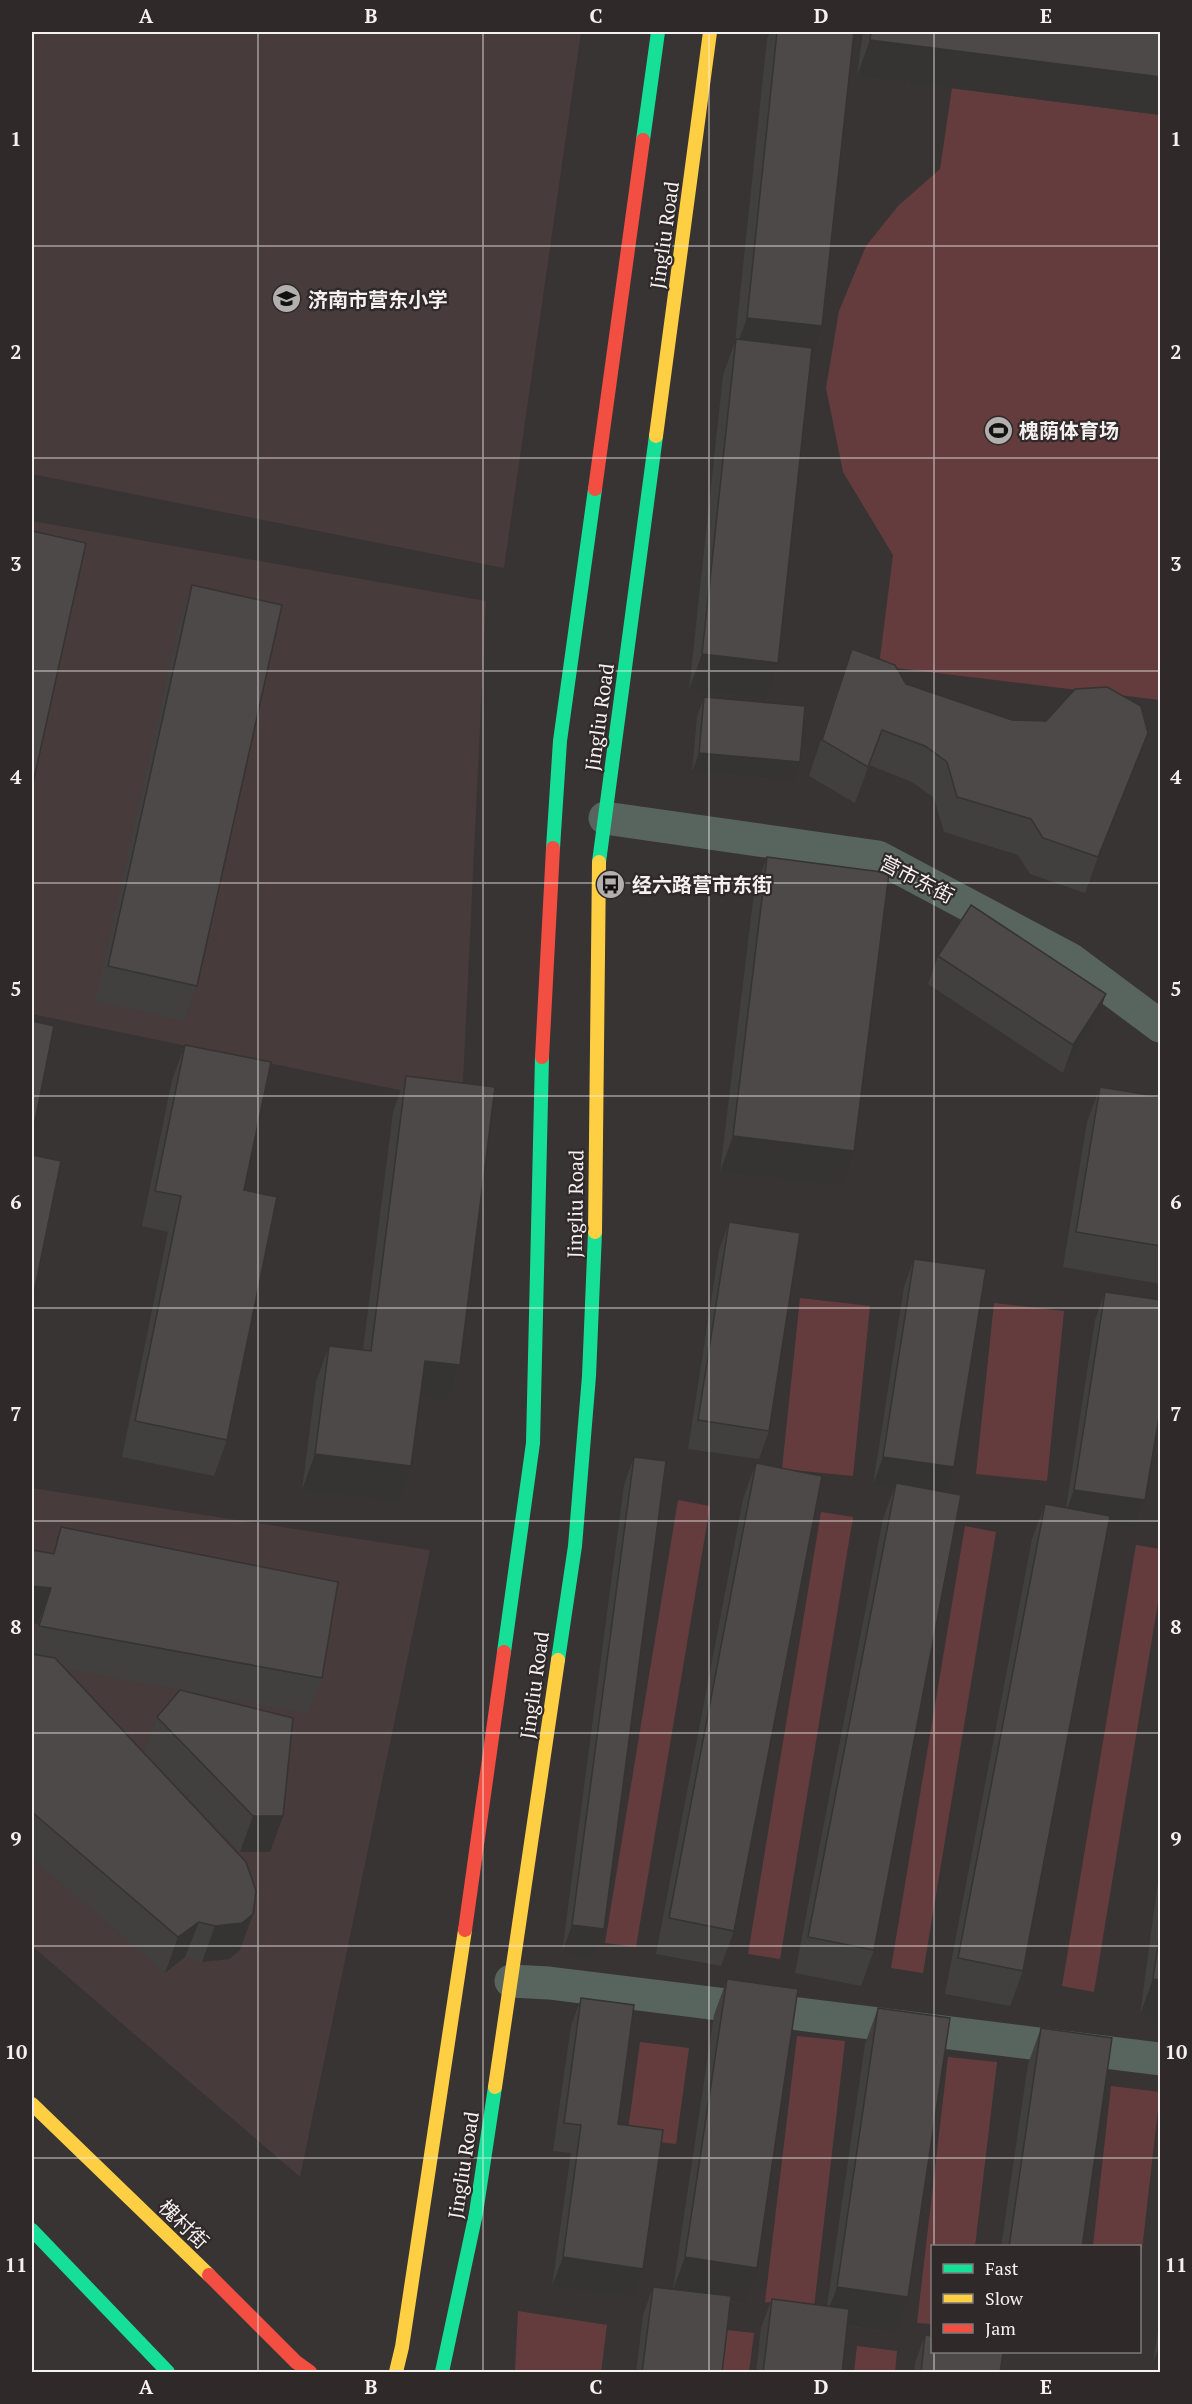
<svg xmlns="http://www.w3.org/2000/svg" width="1192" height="2404" font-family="'PT Serif','Noto Sans SC',serif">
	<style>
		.built { fill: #473b3b }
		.green { fill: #653c3e }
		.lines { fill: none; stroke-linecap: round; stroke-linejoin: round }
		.street { stroke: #58655e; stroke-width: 33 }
		.fast { stroke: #16e098; stroke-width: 14 }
		.slow { stroke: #ffcf43; stroke-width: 14 }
		.jam { stroke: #f24e42; stroke-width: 14 }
		.wall { fill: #423f3f }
		.shaded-wall { fill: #363333 }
		.building { fill: #4d4949; stroke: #363333; stroke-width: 1.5 }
		.grid { fill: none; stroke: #f5f1f1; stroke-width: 1.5; stroke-opacity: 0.55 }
		.labels { text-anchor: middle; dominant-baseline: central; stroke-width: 4.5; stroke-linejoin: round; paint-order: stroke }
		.street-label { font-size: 20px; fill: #f5f1f1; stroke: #2f2929 }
		.poi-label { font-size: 20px; font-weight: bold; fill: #f5f1f1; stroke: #2f2929; text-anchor: start }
		.neatline { fill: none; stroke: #f5f1f1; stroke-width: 2 }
		.grid-label { font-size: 20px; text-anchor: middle; font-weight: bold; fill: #f5f1f1 }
	</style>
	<rect width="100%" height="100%" fill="#383434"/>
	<g class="built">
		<path d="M32 32H581L504 568 32 474Z"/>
		<path d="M32 521 486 601 462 1103 32 1014Z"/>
		<path d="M32 1488 430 1550 300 2177 32 1946Z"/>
	</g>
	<g class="green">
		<path d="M952 88 1160 115V700L879 666 893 555 843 472 826 388 839 311 866 246 898 206 940 169Z"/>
		<path d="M800 1298 870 1306 853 1476 782 1469Z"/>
		<path d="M994 1303 1064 1311 1047 1481 976 1474Z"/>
		<path d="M678 1500 710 1506 636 1947 605 1943Z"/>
		<path d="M821 1512 853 1517 780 1959 748 1954Z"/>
		<path d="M965 1526 996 1532 923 1973 891 1968Z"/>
		<path d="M1136 1545 1160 1549V1590L1094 1992 1062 1986Z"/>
		<path d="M797 2036 845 2041 814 2307 765 2302Z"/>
		<path d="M640 2042 689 2048 676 2144 627 2138Z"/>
		<path d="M948 2057 997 2062 975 2246H932V2324L917 2323Z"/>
		<path d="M1111 2086 1160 2092 1140 2267V2246H1093Z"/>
		<path d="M518 2311 607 2325 601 2372H515Z"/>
		<path d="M726 2330 754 2333 749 2372H721Z"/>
		<path d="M857 2346 897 2351 895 2372H854Z"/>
	</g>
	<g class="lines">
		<g class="street">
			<path d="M605 818 878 857 1070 959 1160 1026"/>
			<path d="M511 1981 549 1983 1160 2059"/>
		</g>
		<g class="fast">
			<path d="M643 140 658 32"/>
			<path d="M553 848 560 741 595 489"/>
			<path d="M599 862 656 436"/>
			<path d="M504 1652 533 1443 542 1057"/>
			<path d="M558 1660 575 1546 589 1376 595 1232"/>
			<path d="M32 2230 168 2372"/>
			<path d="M442 2372 476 2213 495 2087"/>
		</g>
		<g class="slow">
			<path d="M656 436 710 32"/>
			<path d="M595 1232 599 862"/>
			<path d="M495 2087 558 1660"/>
			<path d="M32 2104 209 2275"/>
			<path d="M396 2372 402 2347 465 1930"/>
		</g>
		<g class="jam">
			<path d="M595 489 643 140"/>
			<path d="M542 1057 553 848"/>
			<path d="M465 1930 504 1652"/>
			<path d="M209 2275 296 2362 310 2372"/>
		</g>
	</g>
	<g class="wall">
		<path d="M770 32H854L765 698 689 690 723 375 735 342 767 39Z"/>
		<path d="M863 32H1161V115L857 76Z"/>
		<path d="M192 585 197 986 184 1022 95 1001 179 621Z"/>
		<path d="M852 649 906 684 1012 720 1148 733 1135 769 1085 893 1030 874 1018 855 944 832 934 798 912 782 869 765 855 803 809 776 839 685Z"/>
		<path d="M704 697 793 781 692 772 697 717Z"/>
		<path d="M767 857 841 1186 720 1172 754 893Z"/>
		<path d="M938 956 1096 1022 1063 1073 928 984Z"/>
		<path d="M185 1045 244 1190 227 1440 214 1476 122 1457 168 1232 142 1226 172 1080Z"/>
		<path d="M406 1076 460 1365 447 1401 420 1398 398 1502 302 1490 316 1382 329 1346 363 1350 393 1112Z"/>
		<path d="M1100 1087 1161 1097V1284L1063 1267 1087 1122Z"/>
		<path d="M729 1222 769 1431 759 1459 688 1449 719 1250Z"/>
		<path d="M914 1259 945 1492 874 1950 861 1986 795 1973 883 1519 894 1488 873 1485 904 1287Z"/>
		<path d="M1105 1292 1145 1500 1135 1528 1108 1524 1023 1971 1010 2006 945 1994 1032 1539 1045 1504 1066 1508 1095 1320Z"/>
		<path d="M634 1457 593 1957 562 1953 624 1485Z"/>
		<path d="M756 1463 734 1931 721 1966 656 1954 743 1499Z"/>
		<path d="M61 1527 322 1678 309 1714 189 1692 283 1816 270 1852H240L144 1753 157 1717 180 1690 65 1669 240 1950 229 1959 202 1962 185 1957 165 1973 32 1859V1644L38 1624 52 1554Z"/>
		<path d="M1161 1859V2018L1140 2015Z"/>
		<path d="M727 1979 744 2303 730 2302 722 2373H636L643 2315 653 2287 673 2289 714 2015Z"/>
		<path d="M581 1998 618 2124 633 2297 552 2286 571 2153 553 2151 571 2026Z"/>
		<path d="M878 2008 895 2333 847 2326 842 2373H756L761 2327 772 2299 827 2306 865 2044Z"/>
		<path d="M1041 2028 1082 2247H1001L1028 2064Z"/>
		<path d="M1161 2311V2364L1153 2363Z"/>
		<path d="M925 2335 1000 2373H914L915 2363Z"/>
	</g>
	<g class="shaded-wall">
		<path d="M870 40 1161 77V115L857 76Z"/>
		<path d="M747 318 822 326 809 362 735 351Z"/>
		<path d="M702 654 778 663 765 698 689 690Z"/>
		<path d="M1148 733 1135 769 1085 893 1098 857Z"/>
		<path d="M699 753 800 762 793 781 692 772Z"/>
		<path d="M1106 994 1096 1022 1063 1073 1073 1045Z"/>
		<path d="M733 1136 854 1151 841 1186 720 1172Z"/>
		<path d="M425 1361 460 1365 447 1401 412 1397Z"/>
		<path d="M315 1454 411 1466 398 1502 302 1490Z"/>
		<path d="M883 1457 954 1467 944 1495 896 1483 894 1488 873 1485Z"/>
		<path d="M1074 1490 1145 1500 1135 1528 1064 1518Z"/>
		<path d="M32 1586 51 1588 38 1624 32 1623Z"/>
		<path d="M253 1816H283L270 1852H240Z"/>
		<path d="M253 1914 240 1950 229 1959 202 1962 215 1926Z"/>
		<path d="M199 1922 185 1957 165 1973 178 1937Z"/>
		<path d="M572 1925 604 1929 593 1957 562 1953Z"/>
		<path d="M1153 1979 1161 1980V2018L1140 2015Z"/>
		<path d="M563 2257 643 2269 633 2297 552 2286Z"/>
		<path d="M685 2257 757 2268 744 2303 672 2293Z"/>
		<path d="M837 2287 908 2297 895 2333 824 2322Z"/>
		<path d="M1161 2342V2364L1153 2363Z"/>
	</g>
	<g class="building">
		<path d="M777 32H854L822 326 747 318Z"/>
		<path d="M871 32H1161V77L870 40Z"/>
		<path d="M736 339 812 348 778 663 702 654Z"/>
		<path d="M32 531 86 543 32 788Z"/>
		<path d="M192 585 282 605 197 986 108 966Z"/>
		<path d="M852 649 895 665 906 684 1012 720 1046 721 1075 689 1107 687 1141 706 1148 733 1098 857 1043 838 1031 819 957 797 947 762 925 746 882 730 868 767 822 740Z"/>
		<path d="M704 697 805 706 800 762 699 753Z"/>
		<path d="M767 857 889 873 854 1151 733 1136Z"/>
		<path d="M971 905 1106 994 1073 1045 938 956Z"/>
		<path d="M32 1021 54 1026 32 1136Z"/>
		<path d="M185 1045 271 1062 244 1190 277 1197 227 1440 135 1421 181 1196 155 1191Z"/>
		<path d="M406 1076 495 1087 460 1365 425 1361 411 1466 315 1454 329 1346 371 1351Z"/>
		<path d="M1100 1087 1161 1097V1246L1076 1232Z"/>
		<path d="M32 1155 61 1161 32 1302Z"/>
		<path d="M729 1222 800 1233 769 1431 698 1420Z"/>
		<path d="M914 1259 986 1269 954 1467 883 1457Z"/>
		<path d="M1105 1292 1161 1300V1405L1145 1500 1074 1490Z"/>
		<path d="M634 1457 666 1461 604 1929 572 1925Z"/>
		<path d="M756 1463 822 1476 734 1931 669 1918Z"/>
		<path d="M896 1483 961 1495 874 1950 808 1937Z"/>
		<path d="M1045 1504 1110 1516 1023 1971 958 1958Z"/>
		<path d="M61 1527 338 1582 322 1678 39 1626 51 1588 32 1586V1550L54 1554Z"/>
		<path d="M32 1654 55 1658 246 1862 256 1891 253 1914 242 1923 215 1926 199 1922 178 1937 32 1812Z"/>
		<path d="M180 1690 293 1718 283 1816H253L157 1717Z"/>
		<path d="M1161 1924V1980L1153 1979Z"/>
		<path d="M727 1979 798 1989 757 2268 685 2257Z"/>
		<path d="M581 1998 634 2005 618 2124 663 2130 643 2269 563 2257 581 2125 564 2123Z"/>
		<path d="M878 2008 950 2018 908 2297 837 2287Z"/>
		<path d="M1041 2028 1112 2038 1082 2247H1009Z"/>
		<path d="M653 2287 731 2296 722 2373H642Z"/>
		<path d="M772 2299 849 2309 842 2373H763Z"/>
		<path d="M925 2335 933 2336V2352H1003L1000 2373H921Z"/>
	</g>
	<path class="grid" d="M258 32V2372M483 32V2372M709 32V2372M934 32V2246M32 246H1160M32 458H1160M32 671H1160M32 883H1160M32 1096H1160M32 1308H1160M32 1521H1160M32 1733H1160M32 1946H1160M32 2158H1160M934 2352V2372"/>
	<defs>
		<symbol id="school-disc" viewBox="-11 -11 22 22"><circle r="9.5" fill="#b3afaf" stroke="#2f2929"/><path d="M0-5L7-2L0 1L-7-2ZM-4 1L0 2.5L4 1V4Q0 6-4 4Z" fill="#111"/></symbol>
		<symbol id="stadium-disc" viewBox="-11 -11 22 22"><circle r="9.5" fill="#b3afaf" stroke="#2f2929"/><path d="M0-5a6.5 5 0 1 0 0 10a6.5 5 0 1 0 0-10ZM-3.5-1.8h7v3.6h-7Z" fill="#111"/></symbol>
		<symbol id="bus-disc" viewBox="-11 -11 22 22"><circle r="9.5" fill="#b3afaf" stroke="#2f2929"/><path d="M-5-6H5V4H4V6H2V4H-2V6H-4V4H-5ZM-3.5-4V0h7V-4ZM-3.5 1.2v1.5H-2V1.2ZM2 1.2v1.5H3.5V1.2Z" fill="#111"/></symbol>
	</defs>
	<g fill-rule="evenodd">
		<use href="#school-disc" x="270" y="282" width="33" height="33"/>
		<use href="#stadium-disc" x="982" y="414" width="33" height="33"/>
		<use href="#bus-disc" x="594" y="868" width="33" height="33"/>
	</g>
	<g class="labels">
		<g class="street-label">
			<text transform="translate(664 235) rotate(-82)">Jingliu Road</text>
			<text transform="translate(599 717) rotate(-82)">Jingliu Road</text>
			<text transform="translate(917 879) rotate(27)">营市东街</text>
			<text transform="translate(575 1204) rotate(-89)">Jingliu Road</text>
			<text transform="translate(534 1685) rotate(-82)">Jingliu Road</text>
			<text transform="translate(463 2165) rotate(-81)">Jingliu Road</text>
			<text transform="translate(184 2224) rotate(44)">槐村街</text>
		</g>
		<g class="poi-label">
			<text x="308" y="299">济南市营东小学</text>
			<text x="1019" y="430">槐荫体育场</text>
			<text x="632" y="884">经六路营市东街</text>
		</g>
	</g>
	<rect width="1192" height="2404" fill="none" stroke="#2f2929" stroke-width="66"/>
	<rect x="931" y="2245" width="210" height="108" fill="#2f2929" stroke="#7e7979" stroke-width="1.5"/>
	<rect x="943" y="2264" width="30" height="9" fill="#16e098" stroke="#7e7979" stroke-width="1.5"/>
	<text x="985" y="2275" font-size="18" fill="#f5f1f1">Fast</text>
	<rect x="943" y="2294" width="30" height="9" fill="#ffcf43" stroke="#7e7979" stroke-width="1.5"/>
	<text x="985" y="2305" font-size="18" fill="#f5f1f1">Slow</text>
	<rect x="943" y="2324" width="30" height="9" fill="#f24e42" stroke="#7e7979" stroke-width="1.5"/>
	<text x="985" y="2335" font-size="18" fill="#f5f1f1">Jam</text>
	<rect x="33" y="33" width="1126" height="2338" class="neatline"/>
	<g class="grid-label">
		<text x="146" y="23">A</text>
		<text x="371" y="23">B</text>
		<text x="596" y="23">C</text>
		<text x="821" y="23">D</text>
		<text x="1046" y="23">E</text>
		<text x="16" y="146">1</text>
		<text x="1176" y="146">1</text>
		<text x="16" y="359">2</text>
		<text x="1176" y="359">2</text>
		<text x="16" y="571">3</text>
		<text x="1176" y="571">3</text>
		<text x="16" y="784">4</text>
		<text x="1176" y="784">4</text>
		<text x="16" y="996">5</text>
		<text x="1176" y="996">5</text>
		<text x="16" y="1209">6</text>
		<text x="1176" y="1209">6</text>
		<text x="16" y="1421">7</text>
		<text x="1176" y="1421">7</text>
		<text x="16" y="1634">8</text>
		<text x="1176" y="1634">8</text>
		<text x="16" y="1846">9</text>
		<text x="1176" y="1846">9</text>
		<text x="16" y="2059">10</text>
		<text x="1176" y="2059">10</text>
		<text x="16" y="2272">11</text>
		<text x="1176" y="2272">11</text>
		<text x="146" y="2394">A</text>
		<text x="371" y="2394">B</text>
		<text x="596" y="2394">C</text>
		<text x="821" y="2394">D</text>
		<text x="1046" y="2394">E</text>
	</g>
</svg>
